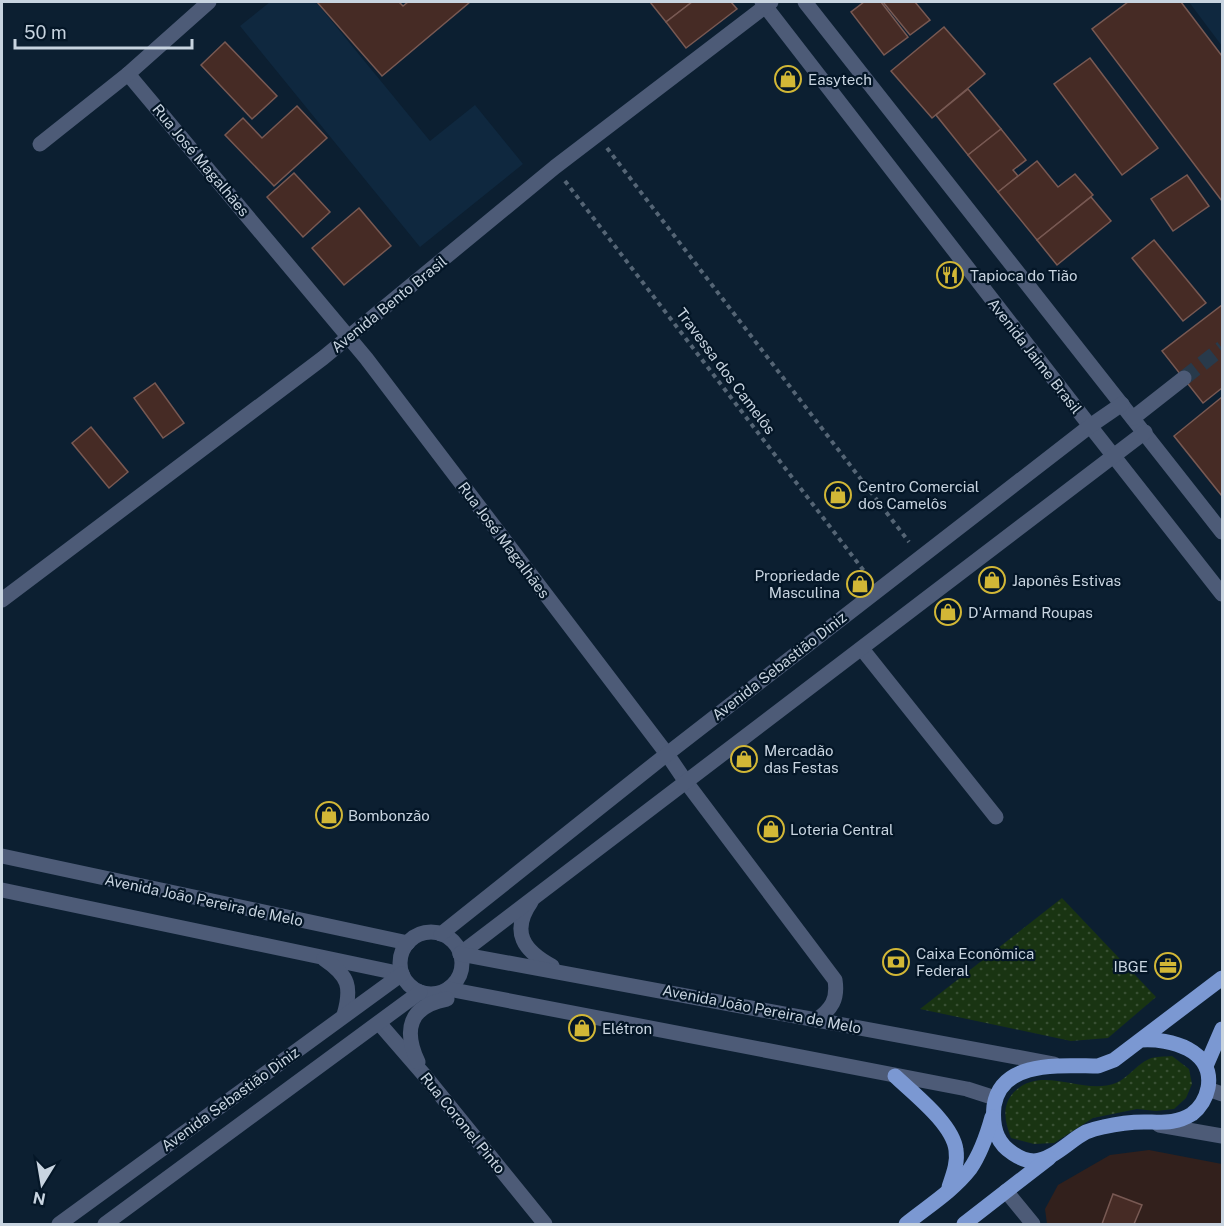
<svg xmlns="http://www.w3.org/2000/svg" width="1224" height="1226" font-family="'Public Sans',sans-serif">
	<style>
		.commercial { fill: #32201c }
		.built { fill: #0f283f }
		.green { fill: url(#green-dots) }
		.building { fill: #462b25; stroke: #785953; stroke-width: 1.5 }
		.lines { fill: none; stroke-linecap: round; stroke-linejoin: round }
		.minor-tunnel { stroke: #283a4b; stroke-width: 15; stroke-dasharray: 15 8; stroke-linecap: butt }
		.path { stroke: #556575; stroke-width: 4; stroke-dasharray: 4.5 4.5; stroke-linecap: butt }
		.minor { stroke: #4d5b77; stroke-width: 15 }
		.major { stroke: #7b98d2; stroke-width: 15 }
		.labels { text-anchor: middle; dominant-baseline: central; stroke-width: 4.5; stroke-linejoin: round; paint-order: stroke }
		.poi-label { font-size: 15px; fill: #c8d4e0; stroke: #041627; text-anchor: start }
		.street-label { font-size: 15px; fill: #c8d4e0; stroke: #041627 }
	</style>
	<defs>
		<pattern id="green-dots" width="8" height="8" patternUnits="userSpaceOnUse" patternTransform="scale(1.5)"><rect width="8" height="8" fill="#193412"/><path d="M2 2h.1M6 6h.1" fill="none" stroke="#395034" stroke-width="1.8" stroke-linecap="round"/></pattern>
	</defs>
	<rect width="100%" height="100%" fill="#0c1f31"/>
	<path class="commercial" d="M1149 1150 1222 1164V1224H1047L1045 1209 1058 1185 1110 1155Z"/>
	<g class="built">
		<path d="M270 2H316L430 141 475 105 523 164 420 247 240 26Z"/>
		<path d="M1189 2H1222V46Z"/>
	</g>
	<g class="green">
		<path d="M1062 898 1156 997 1108 1038 1071 1041 920 1009Z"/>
		<path d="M1172 1056 1189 1069 1192 1084 1186 1098 1174 1109 1156 1111 1137 1109 1093 1118 1054 1143 1034 1144 1011 1138C1005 1122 1001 1106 1014 1092 1042 1064 1083 1096 1116 1083 1128 1078 1137 1064 1149 1059 1155 1056 1165 1057 1172 1056Z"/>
	</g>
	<g class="building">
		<path d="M317 2H399L403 6 408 2H470L382 76Z"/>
		<path d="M650 2H692L666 22Z"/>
		<path d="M692 2H731L737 9 686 48 666 22Z"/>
		<path d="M864 2H881L908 37 884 55 851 12Z"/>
		<path d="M883 2H915L930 20 910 35Z"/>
		<path d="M1128 2H1181L1222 56V201L1092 29Z"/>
		<path d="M944 27 985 74 932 118 891 71Z"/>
		<path d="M225 42 277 96 252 119 201 65Z"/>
		<path d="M1090 58 1158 148 1122 175 1054 84Z"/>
		<path d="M968 89 1001 129 968 155 936 115Z"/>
		<path d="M297 106 327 138 274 186 225 135 243 118 262 138Z"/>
		<path d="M1001 129 1026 160 1013 170 1018 176 998 192 968 155Z"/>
		<path d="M1037 161 1058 187 1075 174 1093 195 1037 240 998 192Z"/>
		<path d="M294 173 330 212 303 237 267 197Z"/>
		<path d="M1187 175 1209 206 1173 231 1151 199Z"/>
		<path d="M1091 197 1111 221 1057 265 1037 240Z"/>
		<path d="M359 208 391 246 344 285 312 248Z"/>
		<path d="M1154 240 1206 303 1183 321 1132 258Z"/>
		<path d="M1222 305V388L1203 403 1162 351Z"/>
		<path d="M155 383 184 423 163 438 134 398Z"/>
		<path d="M1222 397V496L1174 436Z"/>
		<path d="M91 427 128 472 109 488 72 443Z"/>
		<path d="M1113 1194 1142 1205 1134 1224H1102Z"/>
	</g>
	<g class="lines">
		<path class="minor-tunnel" d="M1184 378 1222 348"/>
		<g class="path">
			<path d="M607 148 909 542"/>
			<path d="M565 181 867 575"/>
		</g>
		<g class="minor">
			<path d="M762 2 1090 426 1222 594"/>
			<path d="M805 2 1222 532"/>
			<path d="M128 74 366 358 667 754 686 782 835 980C838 999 832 1009 816 1020"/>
			<path d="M40 144 128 74 209 2"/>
			<path d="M1133 418 1184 378"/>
			<path d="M2 600 323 358 555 167 771 2"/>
			<path d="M862 649 996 817"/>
			<path d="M2 856 408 943"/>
			<path d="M2 890 402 974"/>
			<path d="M531 902C510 932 524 951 552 966"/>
			<circle cx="431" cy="963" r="31"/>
			<path d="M441 934 667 754 1090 426 1122 404"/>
			<path d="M460 954 1145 432"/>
			<path d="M460 954 1054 1064"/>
			<path d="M324 959C349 976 352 987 344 1015"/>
			<path d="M448 989 967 1089 995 1098"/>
			<path d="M379 1023 425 1076 545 1224"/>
			<path d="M418 1062C403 1030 409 1006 447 999"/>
			<path d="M1208 1089 1222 1094"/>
			<path d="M1159 1125 1222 1136"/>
			<path d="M1006 1191 1033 1224"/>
			<path d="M59 1224 402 974"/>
			<path d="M105 1224 420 992"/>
		</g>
		<g class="major">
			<path d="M1141 1040C1170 1038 1215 1050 1208 1088 1206 1098 1201 1107 1192 1114 1176 1124 1162 1122 1144 1122 1131 1122 1116 1124 1103 1127 1098 1128 1091 1130 1086 1132 1070 1140 1053 1160 1034 1161 1021 1161 1003 1149 998 1137 993 1127 993 1116 994 1106 1001 1059 1063 1066 1098 1066L1114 1060 1222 978"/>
			<path d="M1206 1066 1222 1029"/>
			<path d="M895 1076C914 1094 953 1124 956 1150 958 1163 953 1175 949 1187"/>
			<path d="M906 1224C927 1207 953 1191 970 1169 981 1153 987 1135 992 1117"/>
			<path d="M964 1224 1049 1158"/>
		</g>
	</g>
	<defs>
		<symbol id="shop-ring" viewBox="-11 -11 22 22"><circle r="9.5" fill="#041627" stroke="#d2b736" stroke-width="1.5"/><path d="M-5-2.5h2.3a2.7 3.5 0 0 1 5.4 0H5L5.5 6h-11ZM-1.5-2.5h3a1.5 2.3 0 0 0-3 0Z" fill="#d2b736"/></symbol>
		<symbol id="restaurant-ring" viewBox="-11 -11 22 22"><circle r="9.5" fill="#041627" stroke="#d2b736" stroke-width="1.5"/><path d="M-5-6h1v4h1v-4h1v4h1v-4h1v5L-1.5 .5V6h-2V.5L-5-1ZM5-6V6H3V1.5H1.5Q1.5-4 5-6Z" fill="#d2b736"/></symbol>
		<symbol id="bank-ring" viewBox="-11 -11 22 22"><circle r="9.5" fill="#041627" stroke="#d2b736" stroke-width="1.5"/><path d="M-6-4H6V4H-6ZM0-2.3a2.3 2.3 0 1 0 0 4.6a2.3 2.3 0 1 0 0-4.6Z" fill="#d2b736"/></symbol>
		<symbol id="office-ring" viewBox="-11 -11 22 22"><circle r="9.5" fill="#041627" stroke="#d2b736" stroke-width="1.5"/><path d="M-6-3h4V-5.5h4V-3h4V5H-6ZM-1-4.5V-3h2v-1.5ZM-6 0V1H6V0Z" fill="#d2b736"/></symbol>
	</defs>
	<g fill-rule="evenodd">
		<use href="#shop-ring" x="773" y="64" width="30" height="30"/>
		<use href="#restaurant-ring" x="935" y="260" width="30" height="30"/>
		<use href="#shop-ring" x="823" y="480" width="30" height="30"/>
		<use href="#shop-ring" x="977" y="565" width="30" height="30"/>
		<use href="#shop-ring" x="845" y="569" width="30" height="30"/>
		<use href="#shop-ring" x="933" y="597" width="30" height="30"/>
		<use href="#shop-ring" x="729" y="744" width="30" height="30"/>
		<use href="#shop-ring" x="314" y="800" width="30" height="30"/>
		<use href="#shop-ring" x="756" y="814" width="30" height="30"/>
		<use href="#bank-ring" x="881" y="947" width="30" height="30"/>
		<use href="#office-ring" x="1153" y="951" width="30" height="30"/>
		<use href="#shop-ring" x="567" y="1013" width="30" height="30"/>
	</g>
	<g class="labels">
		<g class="poi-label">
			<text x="808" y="79">Easytech</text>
			<text x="970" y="275">Tapioca do Tião</text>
			<text x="858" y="486">Centro Comercial<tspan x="858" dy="17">dos Camelôs</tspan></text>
			<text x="840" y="575" text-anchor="end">Propriedade<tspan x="840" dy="17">Masculina</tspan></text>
			<text x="1012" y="580">Japonês Estivas</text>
			<text x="968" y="612">D'Armand Roupas</text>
			<text x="764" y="750">Mercadão<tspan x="764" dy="17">das Festas</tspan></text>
			<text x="348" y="815">Bombonzão</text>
			<text x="790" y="829">Loteria Central</text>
			<text x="916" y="953">Caixa Econômica<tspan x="916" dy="17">Federal</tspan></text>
			<text x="1148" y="966" text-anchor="end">IBGE</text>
			<text x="602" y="1028">Elétron</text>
		</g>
		<g class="street-label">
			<text transform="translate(201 160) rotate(50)">Rua José Magalhães</text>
			<text transform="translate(389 304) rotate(-39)">Avenida Bento Brasil</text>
			<text transform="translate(1035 356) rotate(52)">Avenida Jaime Brasil</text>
			<text transform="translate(726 371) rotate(53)">Travessa dos Camelôs</text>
			<text transform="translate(504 540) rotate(53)">Rua José Magalhães</text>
			<text transform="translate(779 666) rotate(-38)">Avenida Sebastião Diniz</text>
			<text transform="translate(204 900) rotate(12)">Avenida João Pereira de Melo</text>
			<text transform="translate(762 1009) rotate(11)">Avenida João Pereira de Melo</text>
			<text transform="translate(230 1099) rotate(-36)">Avenida Sebastião Diniz</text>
			<text transform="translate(463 1123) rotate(51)">Rua Coronel Pinto</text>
		</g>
	</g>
	<rect width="1224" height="1226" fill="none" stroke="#c8d4e0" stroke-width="6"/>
	<g transform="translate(42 1184) rotate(191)" stroke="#041627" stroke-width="4.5" paint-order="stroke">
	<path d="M0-4.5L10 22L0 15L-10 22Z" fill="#c8d4e0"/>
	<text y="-9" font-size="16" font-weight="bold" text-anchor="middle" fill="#c8d4e0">N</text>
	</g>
	<path d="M15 39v9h177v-9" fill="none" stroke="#c8d4e0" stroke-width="3"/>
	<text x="24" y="39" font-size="18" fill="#c8d4e0" stroke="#041627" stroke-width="4.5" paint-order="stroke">50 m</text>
</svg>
